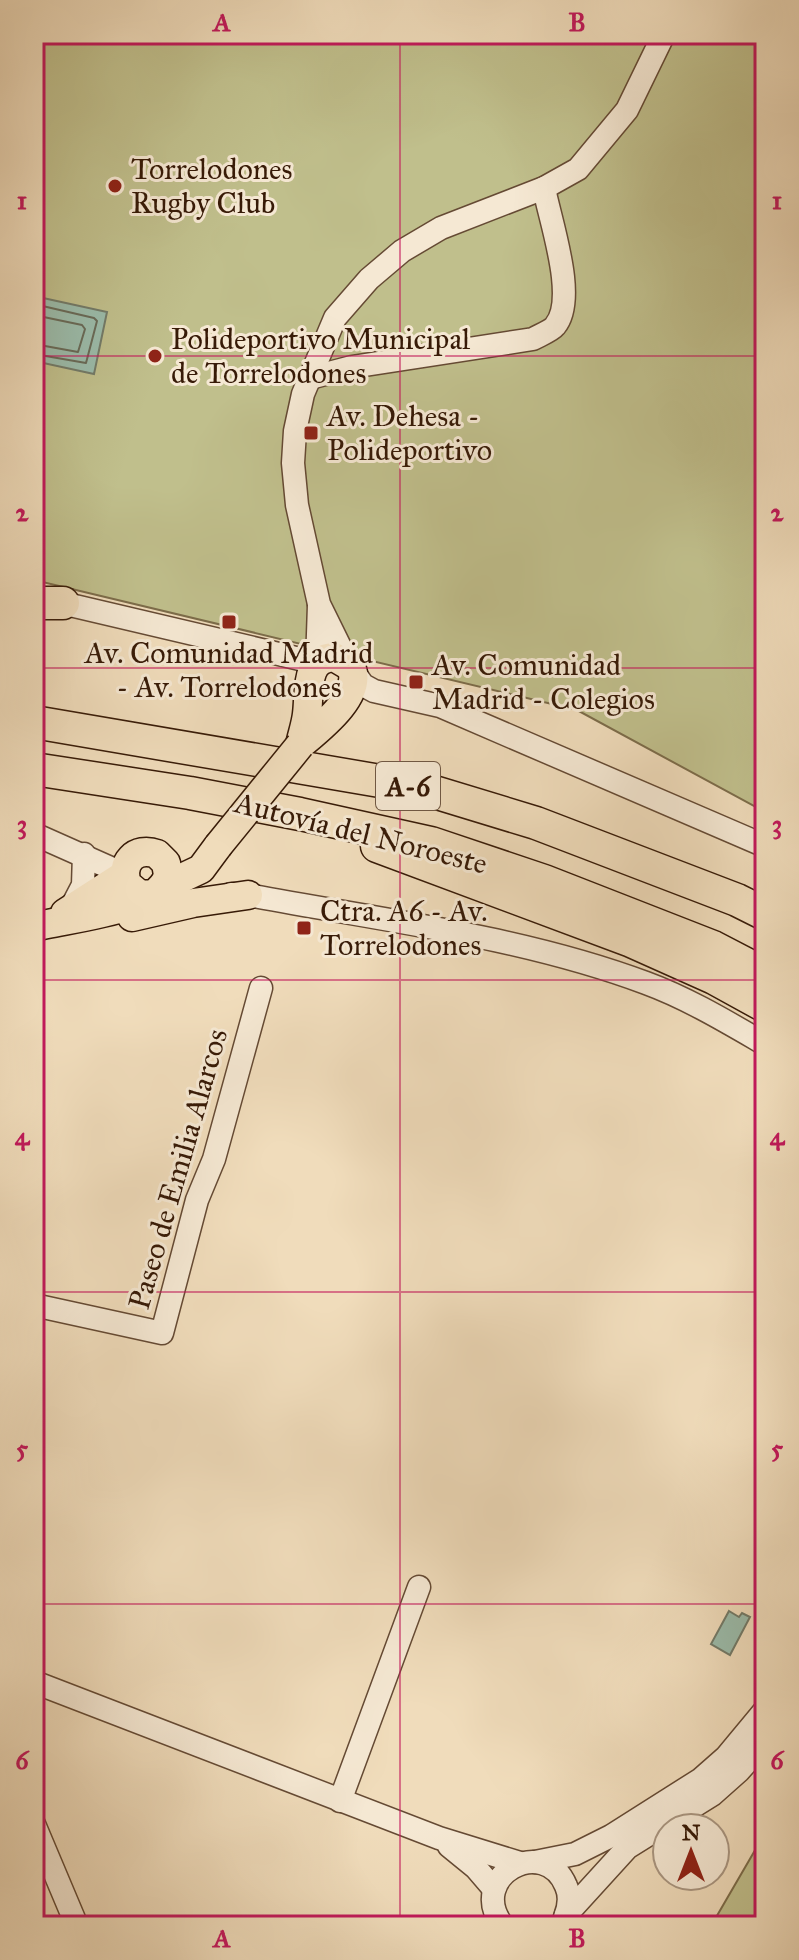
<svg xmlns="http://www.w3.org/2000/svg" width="799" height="1960" font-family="'IM FELL Great Primer',serif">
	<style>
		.green { fill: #c0bf8c; stroke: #7c6c4a; stroke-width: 2 }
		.water { fill: #9bbcab; stroke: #737b69; stroke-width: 2 }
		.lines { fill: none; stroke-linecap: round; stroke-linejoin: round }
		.shore { stroke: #696b59; stroke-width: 2 }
		.minor-casing { stroke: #654a34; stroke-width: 25 }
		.major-casing { stroke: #371a07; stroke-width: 31 }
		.highway-casing { stroke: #371a07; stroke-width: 35 }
		.minor { stroke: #f5e8d3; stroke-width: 22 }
		.major { stroke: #f0dcbb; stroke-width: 28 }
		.highway { stroke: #f0dcbb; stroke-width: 32 }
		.major-bridge-casing { stroke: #371a07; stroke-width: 31; stroke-linecap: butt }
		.major-bridge { stroke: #f0dcbb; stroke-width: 28 }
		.grid { fill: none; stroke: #c2185b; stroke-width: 2; stroke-opacity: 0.55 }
		.poi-dot { fill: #8f2418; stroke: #f5e8d3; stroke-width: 3 }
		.labels { text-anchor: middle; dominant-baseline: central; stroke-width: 6; stroke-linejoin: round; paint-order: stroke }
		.shield { fill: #f5e8d3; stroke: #705844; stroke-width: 2 }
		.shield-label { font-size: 28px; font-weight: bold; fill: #371a07 }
		.poi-label { font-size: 30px; fill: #371a07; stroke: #f5e8d3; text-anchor: start }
		.street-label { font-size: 30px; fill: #371a07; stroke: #f5e8d3 }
		.neatline { fill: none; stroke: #c2185b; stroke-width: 3 }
		.grid-label { font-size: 26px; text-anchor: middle; font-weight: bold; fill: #c2185b }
	</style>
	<rect width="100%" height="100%" fill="#f0dcbb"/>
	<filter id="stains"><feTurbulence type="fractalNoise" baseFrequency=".0025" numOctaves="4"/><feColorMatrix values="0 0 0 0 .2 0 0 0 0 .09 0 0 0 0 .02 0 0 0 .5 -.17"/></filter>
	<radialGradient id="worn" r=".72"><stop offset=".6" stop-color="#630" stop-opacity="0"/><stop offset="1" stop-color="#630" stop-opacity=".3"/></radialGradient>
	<g class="green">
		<path d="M34 34H765V812L577 710 34 580Z"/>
		<path d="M765 1833V1926H711Z"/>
	</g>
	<g class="water">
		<path d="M34 296 107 312 94 374 34 361Z"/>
		<path d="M729 1611 739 1617 742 1613 750 1617 730 1655 711 1644Z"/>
	</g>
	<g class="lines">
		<g class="shore">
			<path d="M34 304 94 318 97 321 86 363 34 354"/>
			<path d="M34 315 82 325 85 329 78 352 34 344"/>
		</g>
		<defs>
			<g id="minor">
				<path d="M310 378 352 367 533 339C540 335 551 331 555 326 578 299 550 221 544 188"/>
				<path d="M49 600 317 663 319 605"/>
				<path d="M348 663 319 604 297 505 293 463 295 431 303 394 335 318 369 279 402 251 441 228 544 188 578 169 627 110 664 34"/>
				<path d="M354 672 363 685 374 691 440 706 765 846"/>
				<path d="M34 834 124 874"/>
				<path d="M231 894 248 895C380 920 520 936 646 983 687 998 727 1022 765 1044"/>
				<path d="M70 910 83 885 84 854"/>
				<path d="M34 1305 162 1333 197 1200 214 1159 261 988"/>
				<path d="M34 1682 439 1838 520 1863"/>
				<path d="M340 1801 419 1587"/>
				<path d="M34 1824 77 1926"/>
				<path d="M449 1846 476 1868 494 1889"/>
				<path d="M535 1862 575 1854 611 1836 701 1779 726 1757 765 1710"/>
				<path d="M566 1915 627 1848 712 1795 739 1771 765 1742"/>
				<path d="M503 1926C465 1876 545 1834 566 1886 571 1897 569 1907 565 1917"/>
			</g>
			<g id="major">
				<path d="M334 657 351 667C364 695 319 729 300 745 302 735 306 724 307 714 310 691 304 659 334 657Z"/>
				<path d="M163 887 201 869 218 846"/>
				<path d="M65 913 124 875"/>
				<path d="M132 917 193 903 248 895"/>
				<path d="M34 927C65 918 159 912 168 875L166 863 157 854C135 846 120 863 127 884L140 895 154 894"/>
			</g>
			<g id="highway">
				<path d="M34 603H63"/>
				<path d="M34 722 421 788 536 823 737 900 765 914"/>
				<path d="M34 769 190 793 300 814 431 843 544 881 713 947 765 974"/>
				<path d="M377 846 629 940 714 978 765 1006"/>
			</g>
		</defs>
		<use href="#minor" class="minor-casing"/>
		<use href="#major" class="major-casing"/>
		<use href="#highway" class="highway-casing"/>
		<use href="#minor" class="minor"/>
		<use href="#major" class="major"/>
		<use href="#highway" class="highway"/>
		<defs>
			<path id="major-bridge" d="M218 846 300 745"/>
		</defs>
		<use href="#major-bridge" class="major-bridge-casing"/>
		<use href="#major-bridge" class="major-bridge"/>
	</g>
	<path class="grid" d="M400 34V1926M34 356H765M34 668H765M34 980H765M34 1292H765M34 1604H765"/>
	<g class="poi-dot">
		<circle cx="115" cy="186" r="8"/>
		<circle cx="155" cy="356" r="8"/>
		<rect x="303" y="425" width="16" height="16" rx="4"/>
		<rect x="221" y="614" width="16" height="16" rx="4"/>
		<rect x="408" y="674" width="16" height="16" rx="4"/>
		<rect x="296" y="920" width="16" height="16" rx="4"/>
	</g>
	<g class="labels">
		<rect class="shield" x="376" y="762" width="64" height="48" rx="6"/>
		<g class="shield-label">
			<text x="408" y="786">A-6</text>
		</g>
		<g class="poi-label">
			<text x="131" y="169">Torrelodones<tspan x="131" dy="34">Rugby Club</tspan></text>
			<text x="171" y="339">Polideportivo Municipal<tspan x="171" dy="34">de Torrelodones</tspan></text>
			<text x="327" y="416">Av. Dehesa -<tspan x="327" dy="34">Polideportivo</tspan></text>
			<text x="229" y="653" text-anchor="middle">Av. Comunidad Madrid<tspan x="229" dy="34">- Av. Torrelodones</tspan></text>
			<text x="432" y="665">Av. Comunidad<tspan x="432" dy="34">Madrid - Colegios</tspan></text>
			<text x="320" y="911">Ctra. A6 - Av.<tspan x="320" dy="34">Torrelodones</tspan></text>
		</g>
		<g class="street-label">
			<text transform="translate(361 833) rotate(14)">Autovía del Noroeste</text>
			<text transform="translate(178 1169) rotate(-74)">Paseo de Emilia Alarcos</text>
		</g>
	</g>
	<rect width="799" height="1960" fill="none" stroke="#f0dcbb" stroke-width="88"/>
	<g transform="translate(691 1852)"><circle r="38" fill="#f5e8d3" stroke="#a99681" stroke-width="2"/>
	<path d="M0-6L14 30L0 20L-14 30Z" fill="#8f2418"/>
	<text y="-12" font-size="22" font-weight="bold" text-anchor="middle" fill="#371a07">N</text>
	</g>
	<rect x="44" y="44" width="711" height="1872" class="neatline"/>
	<g class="grid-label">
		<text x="222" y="31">A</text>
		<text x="577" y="31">B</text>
		<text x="22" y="209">1</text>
		<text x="777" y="209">1</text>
		<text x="22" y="521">2</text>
		<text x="777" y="521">2</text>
		<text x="22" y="833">3</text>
		<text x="777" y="833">3</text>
		<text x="22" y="1145">4</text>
		<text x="777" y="1145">4</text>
		<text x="22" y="1457">5</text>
		<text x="777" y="1457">5</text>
		<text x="22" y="1769">6</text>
		<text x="777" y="1769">6</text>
		<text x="222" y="1947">A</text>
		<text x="577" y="1947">B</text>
	</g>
	<rect width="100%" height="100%" filter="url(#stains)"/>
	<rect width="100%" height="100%" fill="url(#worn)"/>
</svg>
